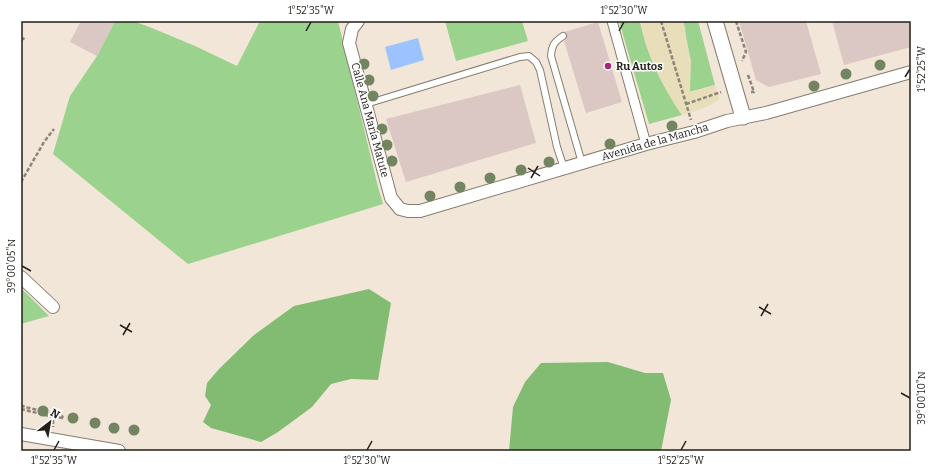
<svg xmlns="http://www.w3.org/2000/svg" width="932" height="472" font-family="Bitter,serif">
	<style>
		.green { fill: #9bd28d }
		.forest { fill: #82bc73 }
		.sand { fill: #e8deb9 }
		.water { fill: #9cc3ff }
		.building { fill: #dbc7c3 }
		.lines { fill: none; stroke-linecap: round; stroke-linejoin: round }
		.service-casing { stroke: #867c6f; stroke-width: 8 }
		.pedestrian-casing { stroke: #867c6f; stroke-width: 11 }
		.minor-casing { stroke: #867c6f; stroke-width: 14 }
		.tertiary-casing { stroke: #867c6f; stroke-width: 17 }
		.path { stroke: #8d857b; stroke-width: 2.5; stroke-dasharray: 4 2; stroke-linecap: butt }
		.service { stroke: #fff; stroke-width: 6 }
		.pedestrian { stroke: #fff; stroke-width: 9 }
		.minor { stroke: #fff; stroke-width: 12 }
		.tertiary { stroke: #fff; stroke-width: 15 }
		.tree { fill: #738461 }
		.ticks { fill: none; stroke: #231f1a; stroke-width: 1.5 }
		.poi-dot { fill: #a4277a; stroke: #fff; stroke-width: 1.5 }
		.labels { text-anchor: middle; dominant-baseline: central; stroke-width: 3; stroke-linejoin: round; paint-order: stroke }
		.poi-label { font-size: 11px; font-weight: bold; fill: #231f1a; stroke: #fff; text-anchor: start }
		.street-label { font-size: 11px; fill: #231f1a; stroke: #fff }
		.neatline { fill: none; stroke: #231f1a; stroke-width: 1.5 }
		.ticks-label { font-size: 10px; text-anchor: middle; fill: #231f1a }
	</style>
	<rect width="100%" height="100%" fill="#f1e6d7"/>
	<g class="green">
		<path d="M115 21H133L152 28 195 46 237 66 260 21H338L378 187 383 204 188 264 53 154 70 96 97 56Z"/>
		<path d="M445 21H522L528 41 456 61Z"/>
		<path d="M619 21H640C646 54 663 87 682 115L649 124Z"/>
		<path d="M683 21H698L715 85 689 92 685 28Z"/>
		<path d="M21 288 49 316 21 324Z"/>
	</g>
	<g class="forest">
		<path d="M369 289 391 303 378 380 351 379 331 384 312 407 278 432 261 442 211 428 203 422 211 405 205 396 207 383 219 369 254 335 294 306Z"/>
		<path d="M608 362 645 373H663L671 400 661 451H509L513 407 525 382 541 363Z"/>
	</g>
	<path class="sand" d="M640 21H683L691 61 690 92 715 85 719 99C709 108 695 110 682 115 662 86 647 55 640 21Z"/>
	<path class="water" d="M418 38 424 60 391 70 385 47Z"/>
	<g class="building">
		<path d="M81 21H115L97 56 70 42Z"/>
		<path d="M739 21H806L821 74 769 87 756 80Z"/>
		<path d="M832 21H911V47L844 65Z"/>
		<path d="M598 22 622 102 586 113 564 41 567 38V36L566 33 564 32Z"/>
		<path d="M520 85 536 143 406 182 386 119Z"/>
	</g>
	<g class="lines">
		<defs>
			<g id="service">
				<path d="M563 36C554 42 552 45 551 56L582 163"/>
				<path d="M366 104 520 57 529 56 536 62 540 70 557 147 564 168"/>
			</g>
			<path id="pedestrian" d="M612 21 646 144"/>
			<g id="minor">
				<path d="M358 21 352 29 349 43 391 198 400 209 408 211H420L646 144 694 132 727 121 766 113 911 72"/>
				<path d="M21 277 53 307"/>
				<path d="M21 434 119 451"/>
			</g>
			<path id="tertiary" d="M715 21 743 117"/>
		</defs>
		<use href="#service" class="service-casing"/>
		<use href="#pedestrian" class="pedestrian-casing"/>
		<use href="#minor" class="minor-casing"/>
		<use href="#tertiary" class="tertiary-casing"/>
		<g class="path">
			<path d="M661 21 691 120"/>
			<path d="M736 21 746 52 742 61"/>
			<path d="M21 40 25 38"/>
			<path d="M748 75 754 92H751"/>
			<path d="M686 104 721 92"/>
			<path d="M21 182 44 142 54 129"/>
			<path d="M21 405 25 407 62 416 63 418"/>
			<path d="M21 409 53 417V427"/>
			<path d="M53 417 63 418"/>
		</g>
		<use href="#service" class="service"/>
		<use href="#pedestrian" class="pedestrian"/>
		<use href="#minor" class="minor"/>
		<use href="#tertiary" class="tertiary"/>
	</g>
	<g class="tree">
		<circle cx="364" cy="64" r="5.5"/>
		<circle cx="880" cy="65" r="5.5"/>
		<circle cx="846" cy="74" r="5.5"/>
		<circle cx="369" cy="80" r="5.5"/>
		<circle cx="814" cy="86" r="5.5"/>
		<circle cx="373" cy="96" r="5.5"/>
		<circle cx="672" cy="126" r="5.5"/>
		<circle cx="382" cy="129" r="5.5"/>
		<circle cx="610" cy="144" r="5.5"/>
		<circle cx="387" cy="145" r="5.5"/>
		<circle cx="392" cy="161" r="5.5"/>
		<circle cx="549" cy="162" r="5.5"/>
		<circle cx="521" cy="170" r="5.5"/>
		<circle cx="490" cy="178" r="5.5"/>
		<circle cx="460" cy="187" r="5.5"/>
		<circle cx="430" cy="196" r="5.5"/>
		<circle cx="43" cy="411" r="5.5"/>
		<circle cx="73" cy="418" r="5.5"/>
		<circle cx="95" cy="423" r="5.5"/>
		<circle cx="114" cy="428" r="5.5"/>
		<circle cx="134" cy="430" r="5.5"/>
	</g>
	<path class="ticks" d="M306 31 311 22M619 31 624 22M905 77 910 69M528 168 540 176M531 178 538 166M22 266 31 271M759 307 771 314M761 316 768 304M120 325 132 332M123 335 130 323M901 393 910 398M54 450 59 441M367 450 372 441M681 450 686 441"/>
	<circle class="poi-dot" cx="608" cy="66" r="4"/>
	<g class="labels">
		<g class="poi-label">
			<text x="616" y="66">Ru Autos</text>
		</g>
		<g class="street-label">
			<text transform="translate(370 120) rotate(75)">Calle Ana María Matute</text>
			<text transform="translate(655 142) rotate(-16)">Avenida de la Mancha</text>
		</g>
	</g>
	<rect width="932" height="472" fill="none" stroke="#ffffff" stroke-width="44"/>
	<g transform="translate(50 422) rotate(31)" stroke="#ffffff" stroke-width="3" paint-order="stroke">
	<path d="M0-3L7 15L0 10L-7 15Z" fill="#231f1a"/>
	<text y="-6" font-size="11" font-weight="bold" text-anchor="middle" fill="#231f1a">N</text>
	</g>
	<rect x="22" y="22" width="888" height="428" class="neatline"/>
	<g class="ticks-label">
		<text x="311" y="14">1°52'35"W</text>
		<text x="624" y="14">1°52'30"W</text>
		<text transform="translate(921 69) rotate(-90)" y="4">1°52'25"W</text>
		<text transform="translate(11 266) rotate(-90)" y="4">39°00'05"N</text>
		<text transform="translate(921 398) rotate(-90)" y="4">39°00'10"N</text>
		<text x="54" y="464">1°52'35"W</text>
		<text x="367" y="464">1°52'30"W</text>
		<text x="681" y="464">1°52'25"W</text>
	</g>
</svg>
